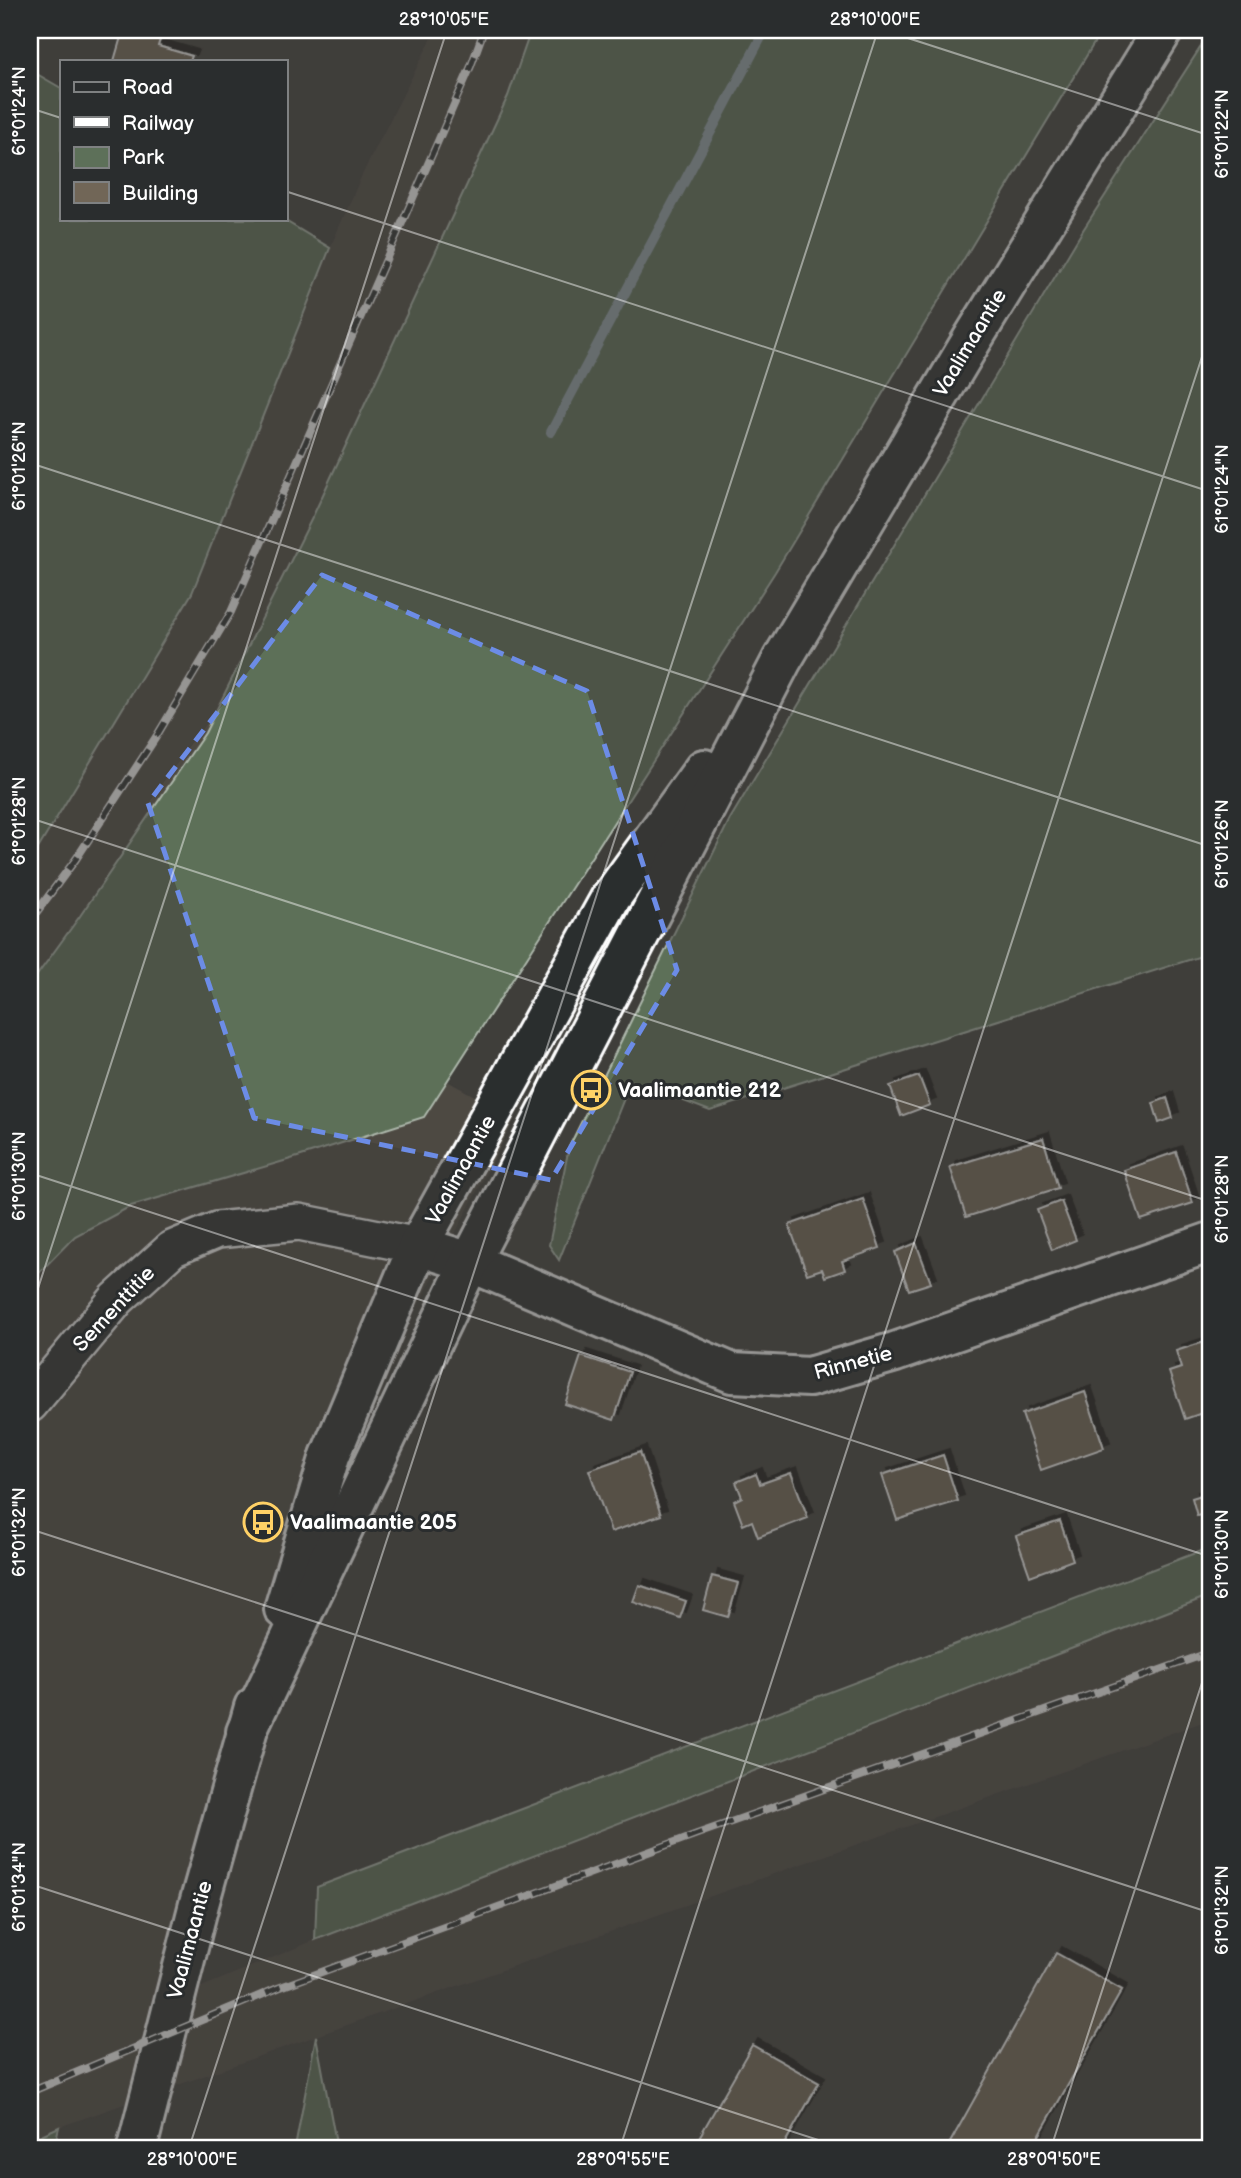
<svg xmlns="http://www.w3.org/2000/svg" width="1241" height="2178" font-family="'Balsamiq Sans',sans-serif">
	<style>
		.built { fill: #4e4a43 }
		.green { fill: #5d7059; stroke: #aeb8ac; stroke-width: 2 }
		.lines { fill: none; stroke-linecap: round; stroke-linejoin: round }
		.stream { stroke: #96a4ac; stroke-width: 10 }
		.building { fill: #716657; stroke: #fff; stroke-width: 2; filter: url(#shadow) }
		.minor-casing { stroke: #fff; stroke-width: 40 }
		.tertiary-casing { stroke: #fff; stroke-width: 44 }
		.secondary-casing { stroke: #fff; stroke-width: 44 }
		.minor { stroke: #2a2d2e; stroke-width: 35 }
		.tertiary { stroke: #2a2d2e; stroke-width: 38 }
		.secondary { stroke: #2a2d2e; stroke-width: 38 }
		.rail-casing { stroke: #fff; stroke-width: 8 }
		.rail { stroke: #2a2d2e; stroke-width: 5; stroke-dasharray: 16; stroke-linecap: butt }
		.marked { fill: none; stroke: #6c8ce6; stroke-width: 5; stroke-dasharray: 14 9; stroke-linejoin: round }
		.ticks { fill: none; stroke: #fff; stroke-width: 2; stroke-opacity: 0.45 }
		.labels { text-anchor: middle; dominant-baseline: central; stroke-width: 6; stroke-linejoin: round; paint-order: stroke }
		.street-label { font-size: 21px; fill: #fff; stroke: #2a2d2e }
		.poi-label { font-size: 21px; font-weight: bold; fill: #fff; stroke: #2a2d2e; text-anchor: start }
		.neatline { fill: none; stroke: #fff; stroke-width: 2.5 }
		.ticks-label { font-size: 18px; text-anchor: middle; fill: #fff }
	</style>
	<defs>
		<filter id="shadow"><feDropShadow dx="6" dy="-6" stdDeviation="0" flood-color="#0009"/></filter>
	</defs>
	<rect width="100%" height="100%" fill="#3f3e3a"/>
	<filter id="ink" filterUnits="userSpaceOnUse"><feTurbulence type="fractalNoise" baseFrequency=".0143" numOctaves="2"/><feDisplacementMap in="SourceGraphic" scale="14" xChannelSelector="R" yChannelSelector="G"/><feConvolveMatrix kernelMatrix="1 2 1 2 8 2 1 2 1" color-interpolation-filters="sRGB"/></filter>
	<g filter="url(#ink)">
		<g class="built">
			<path d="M436 30H531L508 96 313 516 205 733 80 916 30 985V70L61 88V219H282L330 248 362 175Z"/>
			<path d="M447 1081 515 1118 415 1311 295 1598 185 1994 315 1940 1211 1595V1719L59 2127 30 2140V1282L75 1236 131 1206 301 1156 423 1117Z"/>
		</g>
		<g class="green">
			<path d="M531 30H1102L775 572 424 1117 301 1156 131 1206 75 1236 30 1282V985L80 916 205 733 313 516 508 96Z"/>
			<path d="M1211 31V953L710 1111 631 1081 559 1260 549 1245 569 1147 730 819 1083 230Z"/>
			<path d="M30 70 61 88V219H282L330 248 192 593 30 862Z"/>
			<path d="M1211 1547V1595L315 1940 317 1887Z"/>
			<path d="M316 2036 337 2148H295Z"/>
			<path d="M59 2127 54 2148H30V2140Z"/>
		</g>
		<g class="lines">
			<path class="stream" d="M551 432 765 30"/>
		</g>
		<g class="building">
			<path d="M123 30H163L158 46 192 56 190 61H114Z"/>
			<path d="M919 1076 930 1105 901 1116 890 1086Z"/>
			<path d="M1167 1098 1173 1118 1159 1123 1153 1103Z"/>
			<path d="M1043 1138 1058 1188 966 1217 950 1167Z"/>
			<path d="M1176 1152 1193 1203 1141 1220 1124 1170Z"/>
			<path d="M863 1199 880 1248 842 1261 845 1270 825 1277 822 1269 807 1274 789 1225Z"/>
			<path d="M1061 1201 1076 1240 1052 1250 1037 1210Z"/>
			<path d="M916 1243 931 1283 909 1290 895 1252Z"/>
			<path d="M1207 1341 1211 1353V1410L1185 1419 1169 1372 1181 1368 1176 1351Z"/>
			<path d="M581 1356 630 1372 614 1420 565 1404Z"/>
			<path d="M1085 1392 1104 1448 1041 1470 1022 1414Z"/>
			<path d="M640 1452 661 1515 611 1532 589 1470Z"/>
			<path d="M943 1455 958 1501 897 1520 882 1475Z"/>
			<path d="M791 1473 808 1518 758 1537 752 1521 743 1525 734 1501 742 1497 736 1482 756 1474 760 1484Z"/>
			<path d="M1211 1492V1512L1197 1516 1192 1498Z"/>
			<path d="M1060 1521 1073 1560 1030 1576 1016 1536Z"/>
			<path d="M712 1576 738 1583 728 1617 703 1610Z"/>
			<path d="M639 1585 686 1601 680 1618 633 1602Z"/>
			<path d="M1056 1953 1122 1990 1032 2148H947Z"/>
			<path d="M752 2045 819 2083 782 2148H693Z"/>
		</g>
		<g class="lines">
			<defs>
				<path id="minor" d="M30 1404 117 1299 172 1249 217 1230 299 1222 418 1246"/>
				<path id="tertiary" d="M418 1246 470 1262 732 1373 809 1377 895 1352 1211 1242"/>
				<g id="secondary">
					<path d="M284 1609 330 1456 418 1246 610 899 704 769"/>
					<path d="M246 1732 470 1262 782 660 972 340 1163 30"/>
					<path d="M137 2148 199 1904 254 1707"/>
				</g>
			</defs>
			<use href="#minor" class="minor-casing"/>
			<use href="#tertiary" class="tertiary-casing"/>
			<use href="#secondary" class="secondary-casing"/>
			<use href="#minor" class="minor"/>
			<use href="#tertiary" class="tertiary"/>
			<use href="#secondary" class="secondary"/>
			<defs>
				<g id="rail">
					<path d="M30 921 76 859 156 737 231 612 471 66 484 30"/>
					<path d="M30 2092 278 1988 697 1834 1211 1652"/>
				</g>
			</defs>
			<use href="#rail" class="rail-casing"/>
			<use href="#rail" class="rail"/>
		</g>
	</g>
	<path d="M0 0H1241V2178H0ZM322 575 587 691 677 970 551 1180 254 1118 148 803Z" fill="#3f3e3a" fill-opacity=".55" fill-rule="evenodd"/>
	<path class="marked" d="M322 575 587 691 677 970 551 1180 254 1118 148 803Z"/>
	<path class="ticks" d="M883 30 1211 136M30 108 61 118M285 191 1211 492M30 463 1211 847M30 818 1211 1202M30 1173 1211 1557M30 1313 447 30M30 1529 1211 1913M30 1884 843 2148M189 2148 878 30M620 2148 1211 329M1051 2148 1211 1655"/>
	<defs>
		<symbol id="bus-ring" viewBox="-11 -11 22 22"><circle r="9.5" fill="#2a2d2e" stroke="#ffd166" stroke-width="1.5"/><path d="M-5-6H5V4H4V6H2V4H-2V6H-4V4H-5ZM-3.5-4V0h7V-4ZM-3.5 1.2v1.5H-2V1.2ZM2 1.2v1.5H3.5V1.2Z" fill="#ffd166"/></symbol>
	</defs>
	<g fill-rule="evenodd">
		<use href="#bus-ring" x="569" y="1068" width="44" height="44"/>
		<use href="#bus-ring" x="241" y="1500" width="44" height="44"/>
	</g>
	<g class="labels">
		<g class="street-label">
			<text transform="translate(970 343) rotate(-59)">Vaalimaantie</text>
			<text transform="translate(461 1170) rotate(-61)">Vaalimaantie</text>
			<text transform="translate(114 1309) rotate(-47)">Sementtitie</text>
			<text transform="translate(853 1363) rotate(-15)">Rinnetie</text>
			<text transform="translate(190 1940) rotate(-75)">Vaalimaantie</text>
		</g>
		<g class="poi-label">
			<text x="618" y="1090">Vaalimaantie 212</text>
			<text x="290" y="1522">Vaalimaantie 205</text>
		</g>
	</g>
	<rect width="1241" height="2178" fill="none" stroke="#2a2d2e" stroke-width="77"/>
	<rect x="60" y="60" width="228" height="161" fill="#2a2d2e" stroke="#7f8182" stroke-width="2"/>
	<rect x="74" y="82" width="35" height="10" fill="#2a2d2e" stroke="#7f8182" stroke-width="2"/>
	<text x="122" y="94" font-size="21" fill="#ffffff">Road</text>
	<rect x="74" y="117" width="35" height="10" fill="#ffffff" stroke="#7f8182" stroke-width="2"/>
	<text x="122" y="130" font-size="21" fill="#ffffff">Railway</text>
	<rect x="74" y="147" width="35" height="21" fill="#5d7059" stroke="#7f8182" stroke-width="2"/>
	<text x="122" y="164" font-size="21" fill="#ffffff">Park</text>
	<rect x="74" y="182" width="35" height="21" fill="#716657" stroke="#7f8182" stroke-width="2"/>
	<text x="122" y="200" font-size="21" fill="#ffffff">Building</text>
	<rect x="38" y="38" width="1164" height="2102" class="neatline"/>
	<g class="ticks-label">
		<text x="444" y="25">28°10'05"E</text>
		<text x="875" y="25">28°10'00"E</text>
		<text transform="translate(19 111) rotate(-90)" y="6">61°01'24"N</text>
		<text transform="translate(1222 134) rotate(-90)" y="6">61°01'22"N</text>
		<text transform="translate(19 466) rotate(-90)" y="6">61°01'26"N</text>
		<text transform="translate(1222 489) rotate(-90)" y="6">61°01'24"N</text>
		<text transform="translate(19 821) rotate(-90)" y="6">61°01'28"N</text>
		<text transform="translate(1222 844) rotate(-90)" y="6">61°01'26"N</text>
		<text transform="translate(19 1176) rotate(-90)" y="6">61°01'30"N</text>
		<text transform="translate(1222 1199) rotate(-90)" y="6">61°01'28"N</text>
		<text transform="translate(19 1532) rotate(-90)" y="6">61°01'32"N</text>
		<text transform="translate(1222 1554) rotate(-90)" y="6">61°01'30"N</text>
		<text transform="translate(19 1887) rotate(-90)" y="6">61°01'34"N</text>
		<text transform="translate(1222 1910) rotate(-90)" y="6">61°01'32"N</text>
		<text x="192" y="2165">28°10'00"E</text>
		<text x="623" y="2165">28°09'55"E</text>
		<text x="1054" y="2165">28°09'50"E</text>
	</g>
</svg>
